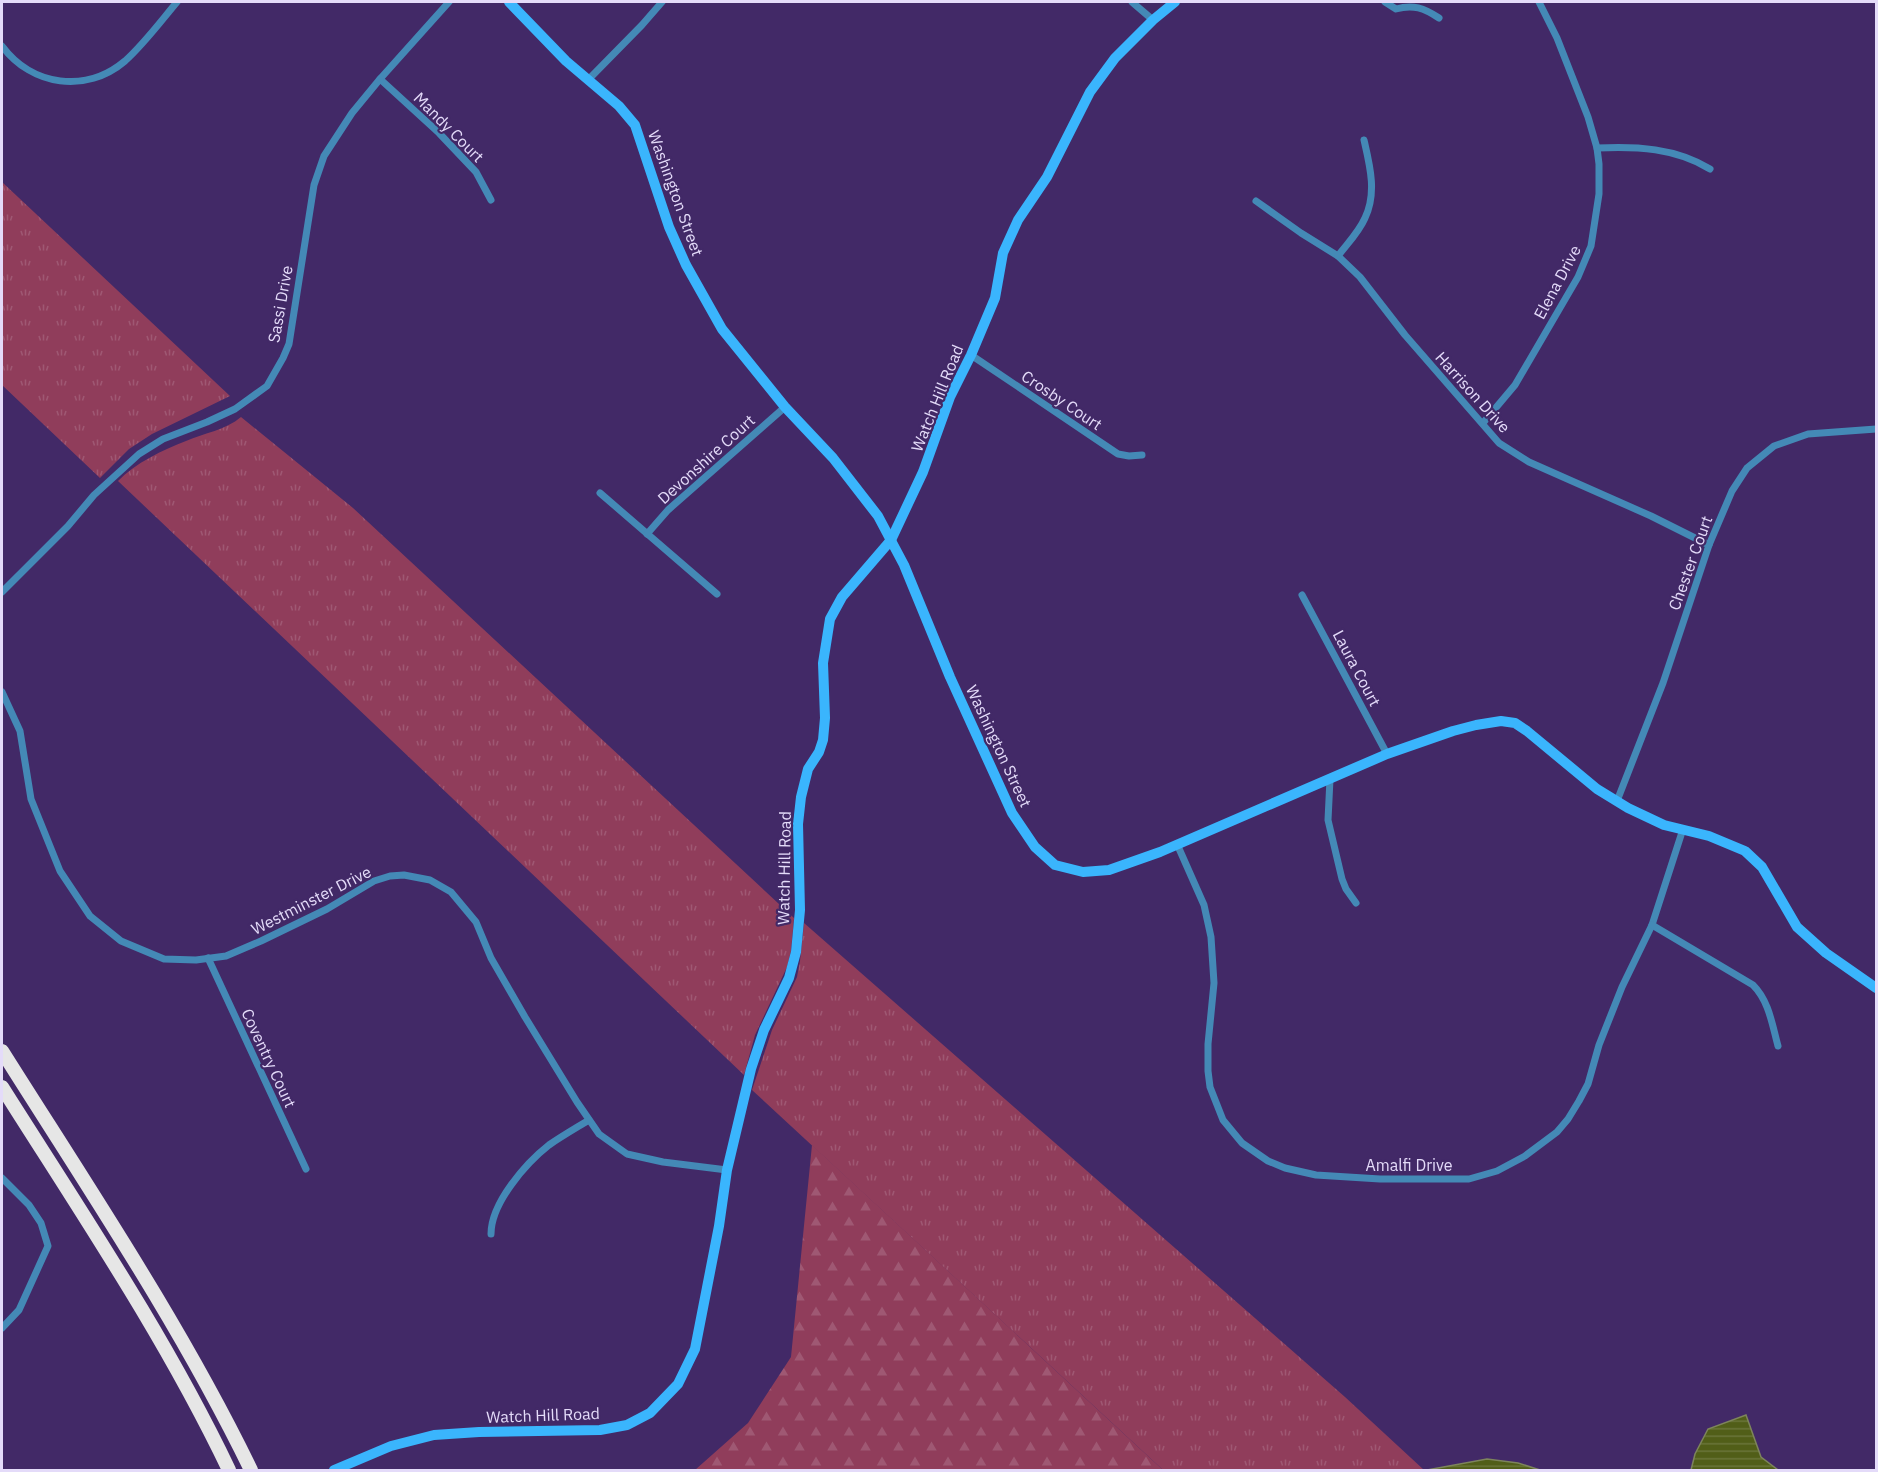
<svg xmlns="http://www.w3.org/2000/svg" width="1878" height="1472" font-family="'IBM Plex Sans',sans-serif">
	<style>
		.grass { fill: url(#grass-tufts) }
		.forest { fill: url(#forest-firs) }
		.water { fill: url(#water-rules); stroke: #7d845c; stroke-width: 1.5 }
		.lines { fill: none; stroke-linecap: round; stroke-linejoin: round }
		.street { stroke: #4489b6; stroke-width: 7 }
		.secondary { stroke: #3ab5fd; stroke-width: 10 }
		.highway { stroke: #e6e6e6; stroke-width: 14 }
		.labels { text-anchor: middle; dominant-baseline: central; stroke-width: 4.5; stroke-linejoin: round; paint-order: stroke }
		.street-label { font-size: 16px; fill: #e4dbf9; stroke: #422967 }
	</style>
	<defs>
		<pattern id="grass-tufts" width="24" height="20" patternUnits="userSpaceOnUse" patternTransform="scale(1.5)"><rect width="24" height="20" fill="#903d5b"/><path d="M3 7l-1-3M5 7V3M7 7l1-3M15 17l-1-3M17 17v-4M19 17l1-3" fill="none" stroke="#9f5873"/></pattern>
		<pattern id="forest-firs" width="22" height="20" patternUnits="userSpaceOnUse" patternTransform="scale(1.5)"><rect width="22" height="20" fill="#903d5b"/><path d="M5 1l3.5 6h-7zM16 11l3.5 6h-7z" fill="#9f5873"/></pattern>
		<pattern id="water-rules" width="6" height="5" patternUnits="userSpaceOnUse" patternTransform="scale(1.5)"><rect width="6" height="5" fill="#515e18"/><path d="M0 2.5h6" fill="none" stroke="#6a743a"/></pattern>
	</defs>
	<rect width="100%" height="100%" fill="#422967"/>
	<g class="grass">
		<path d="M2 182 230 396 152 434 129 449 100 478 2 385Z"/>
		<path d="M241 417 353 508 794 918 791 951 787 967 755 1035 744 1075 118 481C135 463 163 450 186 441 204 433 226 430 241 417Z"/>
		<path d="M804 923 1345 1397 1424 1470H1163L752 1090 772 1030 797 977 800 961Z"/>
	</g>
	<path class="forest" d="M812 1145 1163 1470H695L748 1423 791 1357Z"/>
	<g class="water">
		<path d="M1746 1415 1761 1457 1778 1470H1691L1695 1454 1708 1429Z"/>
		<path d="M1487 1459 1518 1463 1540 1470H1427Z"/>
	</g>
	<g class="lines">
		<g class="street">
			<path d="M1132 2 1153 20"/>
			<path d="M1385 2 1396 9C1413 4 1424 8 1439 18"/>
			<path d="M2 46C32 86 86 94 125 61 144 44 161 21 177 2"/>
			<path d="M380 79 439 133 476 172 491 200"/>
			<path d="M589 79 642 25 662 2"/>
			<path d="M1597 148C1636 146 1676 148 1710 169"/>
			<path d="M1256 201 1301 233 1338 256 1360 277 1405 335 1499 443 1529 462 1651 516 1709 545"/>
			<path d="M1338 256C1347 244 1359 232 1365 218 1377 193 1370 166 1364 140"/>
			<path d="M971 355 1118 454 1129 456 1142 455"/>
			<path d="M1483 423 1515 385 1578 277 1591 246 1599 194V164L1597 148 1588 117 1557 38 1539 2"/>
			<path d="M600 493 717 594"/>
			<path d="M647 534 668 510 785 407"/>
			<path d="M2 592 68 526 94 495 139 454 163 439 207 422 235 409 267 386 283 358 289 344 314 185 324 156 352 113 380 79 449 2"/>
			<path d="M1302 595 1387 754"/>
			<path d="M2 692 20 731 31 799 60 871 90 916 121 941 164 959 196 960 226 956 261 941 327 909 374 881 390 876 404 875 430 880 451 892 476 922 491 958 525 1017 577 1102 599 1134 627 1154 663 1162 727 1170"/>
			<path d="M1330 779 1328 820 1342 879 1346 889 1356 903"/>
			<path d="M1617 801 1663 683 1709 545 1732 491 1747 468 1774 446 1808 434 1876 429"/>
			<path d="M1177 844 1204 905 1211 937 1214 983 1208 1044V1071L1210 1087 1223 1120 1242 1143 1268 1161 1285 1168 1316 1175 1380 1179H1469L1497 1171 1525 1156 1557 1132 1568 1119 1579 1101 1588 1084 1599 1045 1622 987 1652 925 1683 829"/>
			<path d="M1652 925 1753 985C1769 1001 1772 1024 1778 1046"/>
			<path d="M208 958 306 1169"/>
			<path d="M2 1178 29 1205 41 1223 48 1246 19 1310 2 1328"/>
			<path d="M491 1234C491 1203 526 1163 549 1145 562 1136 576 1128 589 1120"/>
		</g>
		<g class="secondary">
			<path d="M509 2 566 61 619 106 635 125 669 227 686 265 722 329 785 407 833 458 878 516 904 565 950 677 1012 813 1035 847 1055 865 1083 872 1109 870 1160 852 1387 754 1453 731 1476 725 1501 721 1515 723 1527 731 1597 789 1628 808 1664 825 1709 836 1745 851 1762 867 1797 927 1826 953 1876 988"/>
			<path d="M334 1470 391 1446 434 1435 479 1432 600 1430 627 1425 650 1413 678 1384 695 1349 719 1226 727 1170 751 1069 764 1030 789 978 796 952 800 910 798 824 801 797 808 769 819 752 823 740 825 718 823 663 830 619 842 597 891 540 923 472 950 397 971 355 995 298 1003 253 1018 220 1047 177 1090 92 1115 58 1153 20 1175 2"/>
		</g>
		<g class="highway">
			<path d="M2 1051C89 1189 180 1324 251 1470"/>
			<path d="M2 1087C81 1212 165 1336 229 1470"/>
		</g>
	</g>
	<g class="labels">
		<g class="street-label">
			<text transform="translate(449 127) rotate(45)">Mandy Court</text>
			<text transform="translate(676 193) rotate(70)">Washington Street</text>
			<text transform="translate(1557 282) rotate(-62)">Elena Drive</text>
			<text transform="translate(280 304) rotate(-80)">Sassi Drive</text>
			<text transform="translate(1473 392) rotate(48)">Harrison Drive</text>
			<text transform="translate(937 398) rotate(-68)">Watch Hill Road</text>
			<text transform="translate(1062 400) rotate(34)">Crosby Court</text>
			<text transform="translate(706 459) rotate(-42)">Devonshire Court</text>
			<text transform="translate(1690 563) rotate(-70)">Chester Court</text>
			<text transform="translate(1357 668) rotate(62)">Laura Court</text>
			<text transform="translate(999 746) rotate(65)">Washington Street</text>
			<text transform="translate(784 868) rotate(-89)">Watch Hill Road</text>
			<text transform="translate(311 900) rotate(-27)">Westminster Drive</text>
			<text transform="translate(269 1058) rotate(65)">Coventry Court</text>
			<text x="1409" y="1165">Amalfi Drive</text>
			<text transform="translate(543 1415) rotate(-2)">Watch Hill Road</text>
		</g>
	</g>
	<rect width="1878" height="1472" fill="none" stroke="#e4dbf9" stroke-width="6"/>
</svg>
